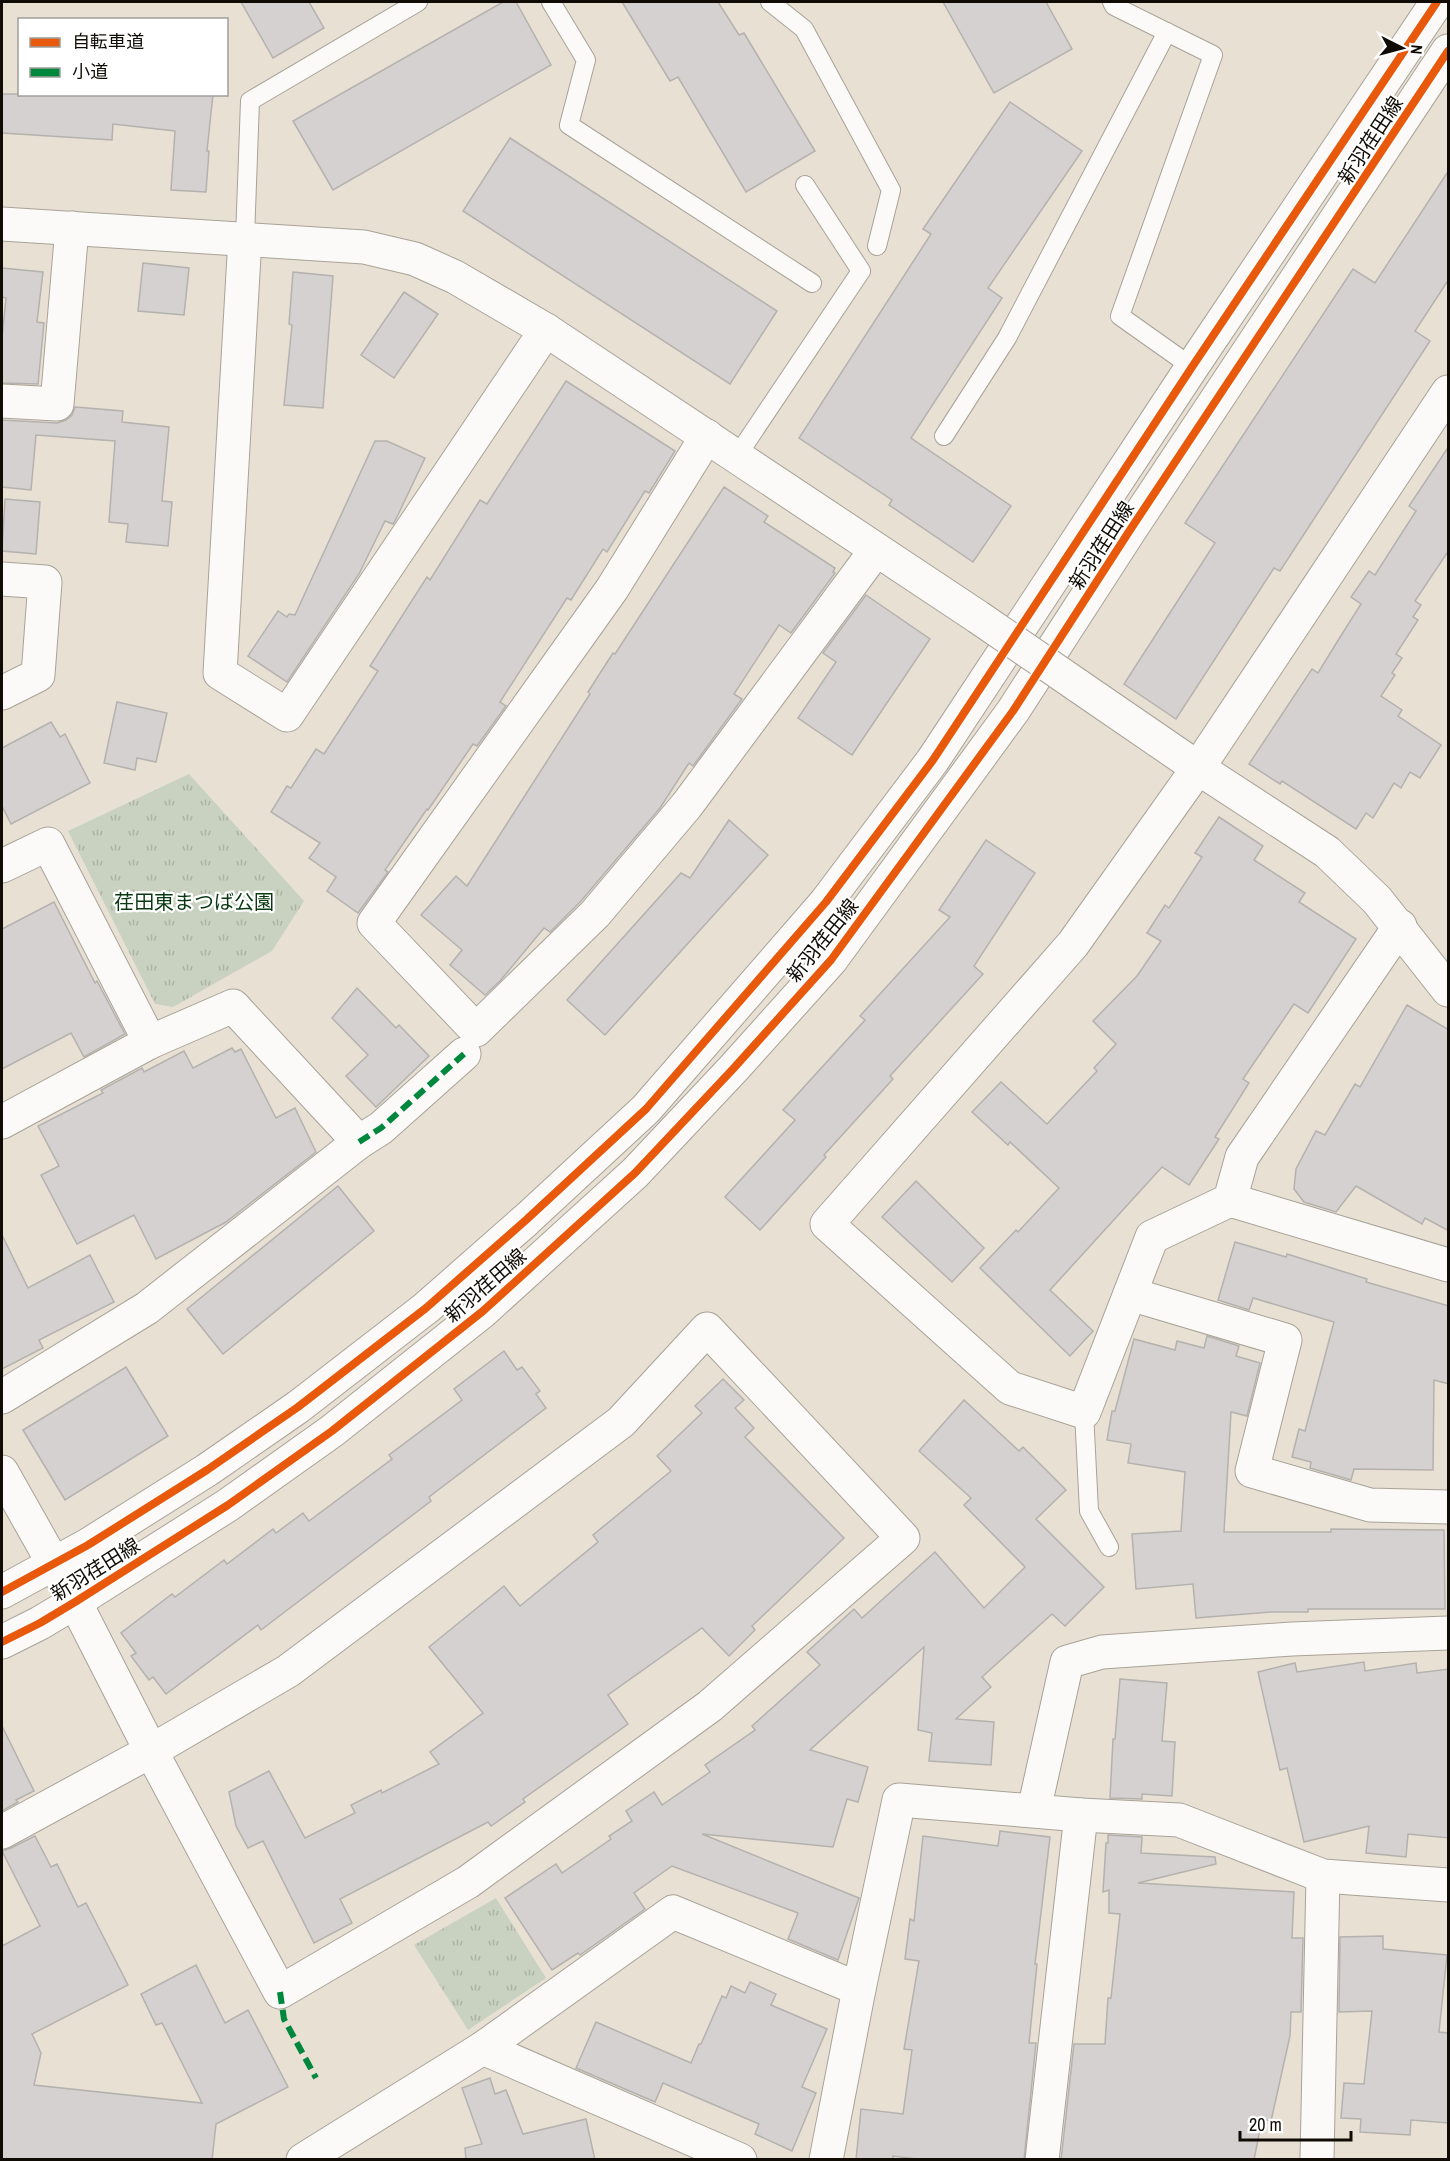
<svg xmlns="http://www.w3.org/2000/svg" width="1450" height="2161" font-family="'Archivo Narrow','Noto Sans JP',sans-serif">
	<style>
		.grass { fill: url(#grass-tufts) }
		.building { fill: #d4d1d0; stroke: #b4b1af; stroke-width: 1.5 }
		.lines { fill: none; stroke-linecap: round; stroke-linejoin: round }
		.lane-casing { stroke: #a8a298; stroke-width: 20 }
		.street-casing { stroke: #a8a298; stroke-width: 35 }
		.secondary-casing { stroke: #a8a298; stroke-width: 35 }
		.lane { stroke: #fcfaf8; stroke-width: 18 }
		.street { stroke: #fcfaf8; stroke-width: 33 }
		.secondary { stroke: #fcfaf8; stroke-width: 33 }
		.secondary-bridge-casing { stroke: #a8a298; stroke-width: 35; stroke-linecap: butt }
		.secondary-bridge { stroke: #fcfaf8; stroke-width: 33 }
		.quiet { stroke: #00873e; stroke-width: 6; stroke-dasharray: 12 6; stroke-linecap: butt }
		.cycleway-casing { stroke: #fff; stroke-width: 11 }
		.cycleway { stroke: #e8590c; stroke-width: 8 }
		.labels { text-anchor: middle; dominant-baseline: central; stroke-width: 4.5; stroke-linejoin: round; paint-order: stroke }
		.street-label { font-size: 20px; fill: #100c05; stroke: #fff }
		.park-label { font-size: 20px; fill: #093812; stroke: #fff }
	</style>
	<defs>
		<pattern id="grass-tufts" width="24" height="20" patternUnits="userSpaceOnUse" patternTransform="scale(1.5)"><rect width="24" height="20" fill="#c9d2c0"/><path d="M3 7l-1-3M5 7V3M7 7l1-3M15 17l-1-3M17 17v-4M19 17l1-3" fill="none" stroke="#acb3a4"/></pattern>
	</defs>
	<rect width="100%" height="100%" fill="#e8e0d3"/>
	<g class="grass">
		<path d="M189 774 304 901 272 951 173 1007 155 1004 68 831Z"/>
		<path d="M496 1898 546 1978 468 2030 414 1945Z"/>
	</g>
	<g class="building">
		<path d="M241 2H309L324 28 273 58Z"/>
		<path d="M503 2H516L551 65 333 190 293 121Z"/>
		<path d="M622 2H718L739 35 744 33 815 151 746 192 678 77 670 81Z"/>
		<path d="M943 2H1046L1072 49 994 93Z"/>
		<path d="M2 94H213L207 151H209L206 192 171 190 175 131 113 124 112 140 2 133Z"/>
		<path d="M1010 102 1082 151 988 288 1002 298 911 438 1011 506 973 562 889 505 892 500 799 438 931 234 923 229Z"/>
		<path d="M510 138 777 311 730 384 463 211Z"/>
		<path d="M1449 170V279L1415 331 1430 341 1280 571 1274 568 1176 719 1124 684 1215 543 1185 523 1353 269 1375 283Z"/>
		<path d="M143 263 189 268 184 315 138 311Z"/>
		<path d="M2 268 43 272 37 322 44 323 38 384 2 383V338L6 298 2 297Z"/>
		<path d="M293 272 333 276 323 408 284 405 292 325 289 324Z"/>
		<path d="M404 292 438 314 394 378 361 355Z"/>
		<path d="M566 381 675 451 649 493 645 491 607 552 603 549 571 600 567 598 500 702 506 706 477 746 473 744 428 810 427 809 385 870 388 872 358 913 327 891 336 877 309 858 320 843 271 812 287 786 291 788 316 749 324 754 378 671 370 666 427 577 430 580 480 500 487 504Z"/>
		<path d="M75 407 123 411 122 422 169 427 162 501 172 502 168 546 126 542 128 524 109 522 115 441 36 435 31 490 2 487V420L57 423 66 420 72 415Z"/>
		<path d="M375 441H387L425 458 396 519 393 524 385 521 359 574 287 682 248 656 278 611 287 617 289 614 295 615Z"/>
		<path d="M1449 446V550L1415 601 1421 605 1413 617 1418 620 1396 654 1402 658 1392 673 1395 675 1381 696 1402 710 1398 716 1441 745 1420 778 1410 772 1401 788 1394 783 1373 818 1366 813 1356 829 1282 781 1280 784 1249 764 1312 669 1318 673 1337 642 1361 604 1351 597 1369 571 1375 575 1416 511 1409 506Z"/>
		<path d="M724 487 768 516 764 522 835 568 833 572 835 573 791 633 779 625 734 694 742 699 693 766 689 763 660 808 581 901 550 932 544 928 500 981 485 995 450 965 462 950 421 915 456 876 467 886 590 694 588 692 613 653 615 654Z"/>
		<path d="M5 499 40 502 36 554 2 551Z"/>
		<path d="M866 595 930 639 852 755 798 718 836 662 823 653Z"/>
		<path d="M117 702 167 713 156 762 137 758 135 770 104 763Z"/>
		<path d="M51 722 60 737 65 734 90 783 11 824 2 806V748Z"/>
		<path d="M1219 817 1263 846 1254 860 1305 893 1299 902 1356 939 1308 1013 1294 1004 1243 1079 1249 1083 1215 1137 1219 1139 1189 1185 1162 1167 1050 1290 1093 1331 1070 1356 980 1268 1016 1230 1018 1232 1059 1188 1010 1142 1008 1145 972 1112 1001 1082 1047 1124 1097 1071 1094 1068 1116 1044 1093 1021 1137 976 1161 941 1147 933 1165 905 1169 908 1202 857 1195 853Z"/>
		<path d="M729 820 768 855 605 1035 567 1000 681 873 690 878Z"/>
		<path d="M986 840 1035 873 974 966 983 974 890 1076 893 1079 824 1155 826 1157 760 1230 725 1197 795 1120 783 1110 865 1020 860 1016 950 917 939 910Z"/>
		<path d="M54 902 95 983 97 981 125 1034 84 1057 71 1033 2 1069V929Z"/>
		<path d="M357 988 396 1028 399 1025 429 1056 376 1107 346 1076 368 1055 332 1018Z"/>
		<path d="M1407 1005 1449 1030V1231L1425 1218 1422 1224 1356 1186 1336 1212 1304 1202 1294 1189 1296 1169 1316 1131 1325 1135 1355 1084 1360 1087Z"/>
		<path d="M232 1048 235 1052 241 1049 276 1118 295 1108 316 1152 226 1222 156 1259 134 1215 77 1244 41 1175 59 1166 38 1126 103 1093 101 1090 142 1068 144 1072 184 1051 193 1068Z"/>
		<path d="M916 1181 984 1248 952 1282 882 1217Z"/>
		<path d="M338 1186 374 1231 223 1354 187 1309Z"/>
		<path d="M2 1235 28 1288 90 1255 114 1302 39 1340 43 1348 2 1369Z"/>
		<path d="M1235 1242 1286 1257 1287 1254 1367 1279 1366 1282 1449 1306V1384L1434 1380 1433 1470 1354 1469 1351 1480 1310 1468 1311 1462 1292 1457 1299 1429 1305 1431 1334 1322 1253 1298 1249 1310 1218 1300Z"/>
		<path d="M1207 1336 1239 1346 1236 1356 1260 1363 1247 1416 1231 1412 1224 1532H1331V1529L1444 1530 1445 1609H1308V1612H1271L1196 1618 1193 1584 1136 1589 1132 1534 1181 1531 1185 1472 1128 1463 1131 1444 1107 1440 1112 1411H1115L1134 1339 1175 1350 1177 1341 1204 1348Z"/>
		<path d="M504 1351 517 1370 522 1367 540 1391 536 1394 546 1408 429 1497 431 1501 261 1630 258 1625 166 1694 153 1677 149 1680 131 1656 136 1653 121 1633 172 1594 175 1597 224 1560 227 1564 273 1529 276 1533 303 1513 309 1521 392 1459 389 1455 462 1400 454 1389Z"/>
		<path d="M126 1367 168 1436 65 1500 23 1430Z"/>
		<path d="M723 1379 744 1400 735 1408 754 1428 745 1437 844 1538 752 1626 755 1630 729 1656 702 1628 608 1695 628 1724 523 1799 525 1802 491 1826 488 1822 340 1899 352 1923 314 1943 263 1841 248 1848 236 1826 229 1792 269 1771 305 1838 355 1813 351 1805 381 1790 382 1793 439 1764 430 1752 483 1713 429 1647 504 1586 520 1606 598 1542 593 1535 671 1471 657 1456 702 1413 695 1406Z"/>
		<path d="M964 1400 1019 1451 1023 1447 1066 1490 1036 1519 1104 1587 1065 1626 1052 1614 982 1677 991 1687 956 1719 994 1722 991 1765 929 1761 932 1733 918 1730 924 1647 810 1750 868 1767 858 1802 847 1799 833 1847 702 1834 859 1898 838 1960 788 1939 798 1913 672 1866 634 1893 645 1909 580 1955 578 1953 552 1970 505 1898 556 1864 562 1873 611 1839 609 1836 632 1821 626 1811 654 1792 662 1805 710 1772 705 1765 755 1730 752 1726 820 1665 807 1652 854 1609 862 1618 935 1552 984 1608 1025 1567 964 1505 971 1498 919 1451Z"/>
		<path d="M1364 1662 1365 1671 1416 1663 1417 1673 1449 1669V1838L1408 1834 1406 1857 1366 1853 1369 1826 1304 1842 1287 1768 1280 1770 1258 1672 1295 1663 1297 1672Z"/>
		<path d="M1120 1679 1167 1683 1162 1741 1175 1742 1172 1796 1142 1794V1799L1110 1798 1113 1739H1115Z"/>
		<path d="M2 1726 34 1791 16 1800 18 1802 2 1811Z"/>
		<path d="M1000 1831 1050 1837 1035 1964H1037L1029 2043H1036L1024 2160H925L893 2156V2160H856L861 2109 903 2114 912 2050 904 2049 919 1961 905 1959 910 1919 914 1921 923 1836 998 1846Z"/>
		<path d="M1108 1835 1142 1837 1141 1853 1215 1857 1216 1864 1138 1883 1294 1892 1292 1938H1303L1301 2012H1291L1290 2036 1271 2121 1262 2119 1254 2160H1061L1074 2044H1105L1108 1998H1111L1120 1914 1109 1913V1890L1103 1892 1106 1843H1108Z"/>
		<path d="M35 1836 51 1867 57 1864 78 1907 86 1903 128 1985 32 2034 41 2053 34 2085 202 2103 162 2023 156 2025 141 1994 196 1965 225 2023 248 2010 288 2087 216 2124 212 2160H2V1946L40 1926 2 1851 11 1848Z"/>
		<path d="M1383 1936V1949L1447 1955 1439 2032 1449 2033V2123L1411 2120 1410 2135 1360 2132 1361 2119 1341 2118 1344 2083 1364 2084 1372 2011 1339 2012 1340 1937Z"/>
		<path d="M750 1982 776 1994 771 2005 827 2029 802 2087 816 2093 792 2151 755 2134 759 2124 663 2083 655 2102 576 2068 596 2022 691 2063 699 2044H701L722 1996 726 1998 731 1986 745 1993Z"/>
		<path d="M490 2078 495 2094 506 2090 523 2134 586 2119 595 2160H466L465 2148 482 2144 462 2088Z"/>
	</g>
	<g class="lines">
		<defs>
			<g id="lane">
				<path d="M551 2 586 60 569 125 812 283"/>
				<path d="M770 2 804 29 891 190 877 246"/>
				<path d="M1112 2 1114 6 1213 55 1120 316 1192 367"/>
				<path d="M245 238 250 101 418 2"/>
				<path d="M944 436 1007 338 1167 32"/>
				<path d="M737 456 861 271 805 185"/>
				<path d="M1084 1412 1089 1511 1109 1547"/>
			</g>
			<g id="street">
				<path d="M245 238 220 673 287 715 546 330"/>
				<path d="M2 401 57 404 72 228"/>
				<path d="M707 436 612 589 374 923 476 1030 595 914 687 805 876 550"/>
				<path d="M2 579 45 582 38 675 2 693"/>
				<path d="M2 866 48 844 150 1042 233 1006 359 1142 147 1308 2 1397"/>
				<path d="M1400 926 1242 1157 1230 1200 1152 1237 1084 1412 1010 1388 827 1224 1073 944 1198 768 1448 392"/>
				<path d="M2 1122 150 1042"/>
				<path d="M359 1142 381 1128 464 1054"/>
				<path d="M1230 1200 1448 1265"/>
				<path d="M1130 1294 1285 1340 1252 1471 1370 1505 1448 1507"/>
				<path d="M1034 1810 1067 1662 1102 1652 1292 1639 1448 1633"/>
				<path d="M2 1832 151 1751 288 1671 621 1422 707 1329 903 1538 710 1706 468 1882 280 1992 151 1751 75 1602"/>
				<path d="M483 2048 740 2160"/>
				<path d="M1317 2158 1323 1876"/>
				<path d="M303 2160 483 2048 673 1912 859 1989"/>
				<path d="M826 2160 859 1989 899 1800 1081 1815 1179 1820 1323 1876 1448 1885"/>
				<path d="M1042 2160 1081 1815"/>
			</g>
			<g id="secondary">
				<path d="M2 224 364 247 415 259 455 277 546 330 978 617"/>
				<path d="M1077 685 1198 768 1327 852 1377 900 1448 990"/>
				<path d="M2 1472 64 1582"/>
				<path d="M2 1592 88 1545 207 1470 298 1407 426 1308 526 1220 646 1109 826 902 933 760 1192 367 1437 2"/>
				<path d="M2 1642 40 1623 75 1602 228 1505 332 1431 483 1311 635 1173 733 1069 831 960 1013 711 1130 530 1448 51"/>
			</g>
		</defs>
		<use href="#lane" class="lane-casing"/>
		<use href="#street" class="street-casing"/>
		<use href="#secondary" class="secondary-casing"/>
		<use href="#lane" class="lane"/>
		<use href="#street" class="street"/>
		<use href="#secondary" class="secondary"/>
		<defs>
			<path id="secondary-bridge" d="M978 617 1077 685"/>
		</defs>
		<use href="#secondary-bridge" class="secondary-bridge-casing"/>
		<use href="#secondary-bridge" class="secondary-bridge"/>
		<g class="quiet">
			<path d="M359 1142 381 1128 464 1054"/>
			<path d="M280 1992 284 2019 316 2078"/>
		</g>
		<defs>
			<g id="cycleway">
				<path d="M2 1592 88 1545 207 1470 298 1407 426 1308 526 1220 646 1109 826 902 933 760 1192 367 1437 2"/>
				<path d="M2 1642 40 1623 75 1602 228 1505 332 1431 483 1311 635 1173 733 1069 831 960 1013 711 1130 530 1448 51"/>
			</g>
		</defs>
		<use href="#cycleway" class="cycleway-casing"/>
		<use href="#cycleway" class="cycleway"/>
	</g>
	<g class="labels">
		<g class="street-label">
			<text transform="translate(1370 140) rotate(-57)">新羽荏田線</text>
			<text transform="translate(1101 545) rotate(-57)">新羽荏田線</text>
			<text transform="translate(822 940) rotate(-51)">新羽荏田線</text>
			<text transform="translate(485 1285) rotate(-41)">新羽荏田線</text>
			<text transform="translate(95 1569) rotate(-32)">新羽荏田線</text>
		</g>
		<g class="park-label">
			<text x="194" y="901">荏田東まつば公園</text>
		</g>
	</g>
	<rect width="1450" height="2161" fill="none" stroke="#100c05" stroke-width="6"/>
	<rect x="18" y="18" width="210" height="78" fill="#ffffff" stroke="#9f9e9b" stroke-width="1.5"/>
	<rect x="30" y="38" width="30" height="9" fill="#e8590c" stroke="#9f9e9b" stroke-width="1.5"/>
	<text x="72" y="48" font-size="18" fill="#100c05">自転車道</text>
	<rect x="30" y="68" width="30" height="9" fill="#00873e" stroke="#9f9e9b" stroke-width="1.5"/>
	<text x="72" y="78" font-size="18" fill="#100c05">小道</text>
	<g transform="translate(1402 48) rotate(96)" stroke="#ffffff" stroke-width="4.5" paint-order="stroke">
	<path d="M0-4.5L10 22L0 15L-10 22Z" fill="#100c05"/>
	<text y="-9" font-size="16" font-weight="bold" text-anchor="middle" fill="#100c05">N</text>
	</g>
	<path d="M1240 2131v9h111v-9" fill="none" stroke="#100c05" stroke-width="3"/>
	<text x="1249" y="2131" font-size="18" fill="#100c05" stroke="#ffffff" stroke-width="4.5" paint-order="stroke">20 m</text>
</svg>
